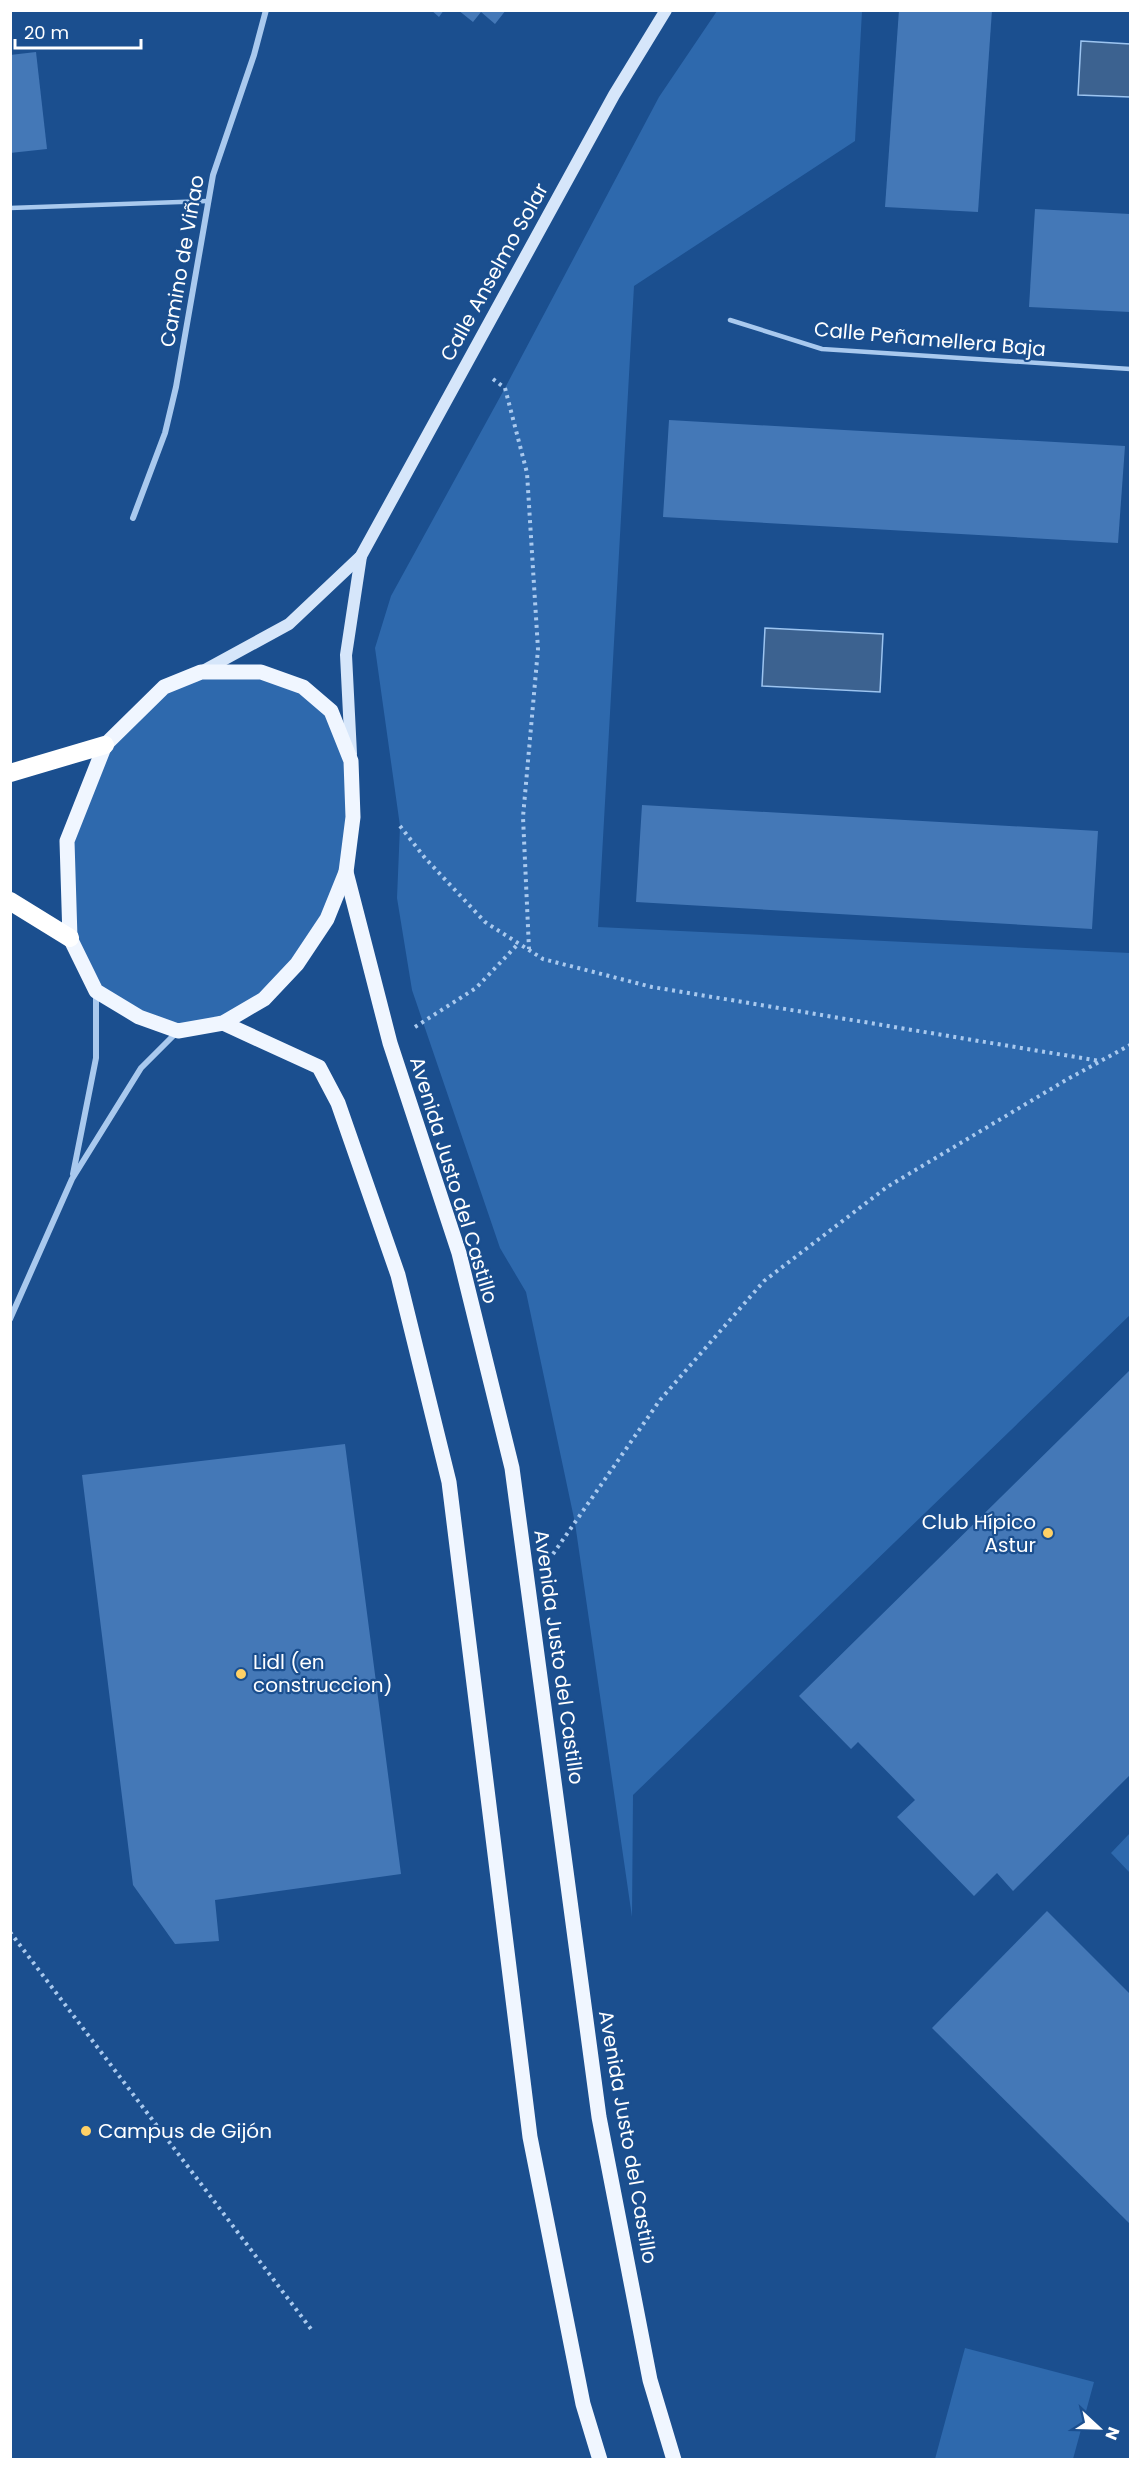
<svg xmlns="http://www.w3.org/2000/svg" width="1141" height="2470" font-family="Poppins,sans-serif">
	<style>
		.green { fill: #2e69ad }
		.water { fill: #3c6290; stroke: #9cc4f0; stroke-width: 1.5 }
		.building { fill: #4478b7 }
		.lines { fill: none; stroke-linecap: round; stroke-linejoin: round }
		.path { stroke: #a9c9ee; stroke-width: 4; stroke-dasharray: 3 4.5; stroke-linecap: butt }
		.lane { stroke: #a9c9ee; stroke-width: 4.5 }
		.street { stroke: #a9c9ee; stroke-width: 6 }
		.secondary { stroke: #d6e6fa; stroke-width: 12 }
		.primary { stroke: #f0f6ff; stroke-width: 15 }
		.highway { stroke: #fff; stroke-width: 18 }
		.poi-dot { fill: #ffd166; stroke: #1b4f8f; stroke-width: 2 }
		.labels { text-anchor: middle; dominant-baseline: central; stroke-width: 4.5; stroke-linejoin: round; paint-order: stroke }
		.street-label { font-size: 20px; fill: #fff; stroke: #1b4f8f }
		.poi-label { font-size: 20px; fill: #fff; stroke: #1b4f8f; text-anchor: start }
	</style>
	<rect width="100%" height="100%" fill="#1b4f8f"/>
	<g class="green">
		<path d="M717 11H862L855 141 634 286 598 927 1130 953V1315L633 1795 632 1917 575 1523 526 1292 500 1248 412 990 397 898 400 826 375 648 391 596 505 388 659 97Z"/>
		<path d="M201 672H261L331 711 351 761 346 872 297 964 223 1023 178 1031 96 991 70 938 67 841 105 745 134 714Z"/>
		<path d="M1130 1833V1873L1111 1853Z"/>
		<path d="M965 2348 1094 2382 1073 2459H935Z"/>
	</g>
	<g class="water">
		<path d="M1081 41 1130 44V97L1078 95Z"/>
		<path d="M765 628 883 634 880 692 762 686Z"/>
	</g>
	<g class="building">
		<path d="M431 10H444L439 17Z"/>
		<path d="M458 10H506L495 24 481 12 473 22Z"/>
		<path d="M899 10H992L978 212 885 207Z"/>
		<path d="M36 52 47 149 10 153V55Z"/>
		<path d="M1035 209 1130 214V312L1029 307Z"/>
		<path d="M669 420 1125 446 1118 543 663 517Z"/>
		<path d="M642 805 1098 831 1092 929 636 902Z"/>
		<path d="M1130 1370V1775L1013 1891 997 1873 974 1896 897 1817 915 1800 858 1742 851 1749 799 1696Z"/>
		<path d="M345 1444 401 1874 215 1900 219 1941 175 1944 133 1885 82 1475Z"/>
		<path d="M1047 1911 1130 1994V2224L932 2028Z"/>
	</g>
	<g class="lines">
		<g class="path">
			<path d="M493 379 505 388 527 473 538 649 523 817 529 949"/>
			<path d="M400 826 425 858 485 922 543 959 652 987 1100 1061"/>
			<path d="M415 1027 476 988 519 943"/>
			<path d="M553 1554 660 1400 764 1281 887 1187 1066 1080 1130 1045"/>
			<path d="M10 1932 311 2329"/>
		</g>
		<g class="lane">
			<path d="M10 208 208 201"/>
			<path d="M730 320 822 349 1130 369"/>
		</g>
		<g class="street">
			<path d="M133 518 165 433 176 387 213 175 254 55 266 10"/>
			<path d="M73 1174 96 1058V994"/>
			<path d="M10 1319 72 1179 141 1068 178 1031"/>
		</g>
		<g class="secondary">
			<path d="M203 671 289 624 361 556 614 95 666 10"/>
			<path d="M351 754 346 655 361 556"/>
		</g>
		<g class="primary">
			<path d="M201 672H261L303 687 331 711 351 761 353 817 346 872 327 919 297 964 264 999 223 1023 178 1031 139 1017 96 991 70 938 67 841 105 745 164 687Z"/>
			<path d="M346 872 390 1043 459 1253 512 1468 599 2117 650 2380 674 2460"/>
			<path d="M223 1023 319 1067 338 1103 398 1275 449 1482 530 2137 583 2404 600 2460"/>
		</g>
		<g class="highway">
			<path d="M10 773 105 745"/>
			<path d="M10 901 70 938"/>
		</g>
	</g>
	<g class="poi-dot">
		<circle cx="1048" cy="1533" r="6"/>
		<circle cx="241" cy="1674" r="6"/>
		<circle cx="86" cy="2131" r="6"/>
	</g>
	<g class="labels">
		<g class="street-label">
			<text transform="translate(182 261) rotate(-80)">Camino de Viñao</text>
			<text transform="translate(494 272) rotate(-61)">Calle Anselmo Solar</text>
			<text transform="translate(930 339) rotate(5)">Calle Peñamellera Baja</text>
			<text transform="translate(454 1180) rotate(73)">Avenida Justo del Castillo</text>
			<text transform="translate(559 1657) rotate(82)">Avenida Justo del Castillo</text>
			<text transform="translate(628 2137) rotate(80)">Avenida Justo del Castillo</text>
		</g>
		<g class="poi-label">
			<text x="1036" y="1522" text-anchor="end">Club Hípico<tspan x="1036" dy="23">Astur</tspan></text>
			<text x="253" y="1662">Lidl (en<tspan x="253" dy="23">construccion)</tspan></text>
			<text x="98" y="2131">Campus de Gijón</text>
		</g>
	</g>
	<rect width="1141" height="2470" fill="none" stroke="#ffffff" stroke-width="24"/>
	<g transform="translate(1099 2428) rotate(112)" stroke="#1b4f8f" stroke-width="4.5" paint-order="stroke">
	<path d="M0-4.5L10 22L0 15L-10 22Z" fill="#ffffff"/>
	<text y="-9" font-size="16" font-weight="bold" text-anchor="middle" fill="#ffffff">N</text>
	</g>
	<path d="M15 39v9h126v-9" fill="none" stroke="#ffffff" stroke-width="3"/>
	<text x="24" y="39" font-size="18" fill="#ffffff" stroke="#1b4f8f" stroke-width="4.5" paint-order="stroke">20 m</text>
</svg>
